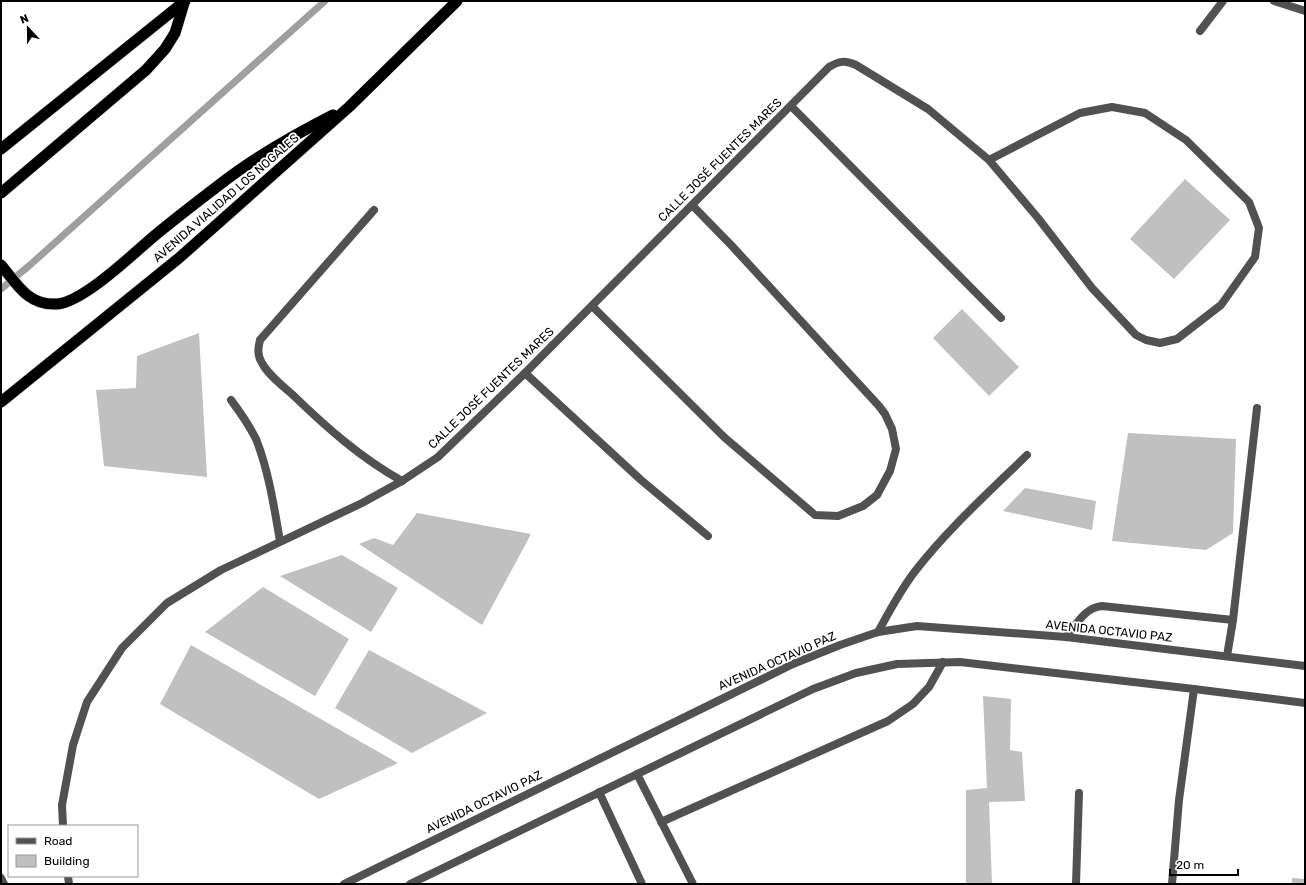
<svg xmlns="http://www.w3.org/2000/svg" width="1306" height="885" font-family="Rubik,sans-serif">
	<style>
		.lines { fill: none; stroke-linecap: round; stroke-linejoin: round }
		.stream { stroke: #9f9f9f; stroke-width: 7 }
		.building { fill: #c0c0c0 }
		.trunk-casing { stroke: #dbdbdb; stroke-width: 12 }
		.service { stroke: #515151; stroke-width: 8 }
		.tertiary { stroke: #515151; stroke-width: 8 }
		.trunk { stroke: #000; stroke-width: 11 }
		.labels { text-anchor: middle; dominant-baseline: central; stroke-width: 3.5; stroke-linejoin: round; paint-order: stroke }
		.street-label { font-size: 12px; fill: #000; stroke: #fff }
	</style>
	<rect width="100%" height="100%" fill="#fff"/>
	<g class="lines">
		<path class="stream" d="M1 289 30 265 325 1"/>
	</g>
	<g class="building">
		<path d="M1185 179 1230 220 1174 279 1130 239Z"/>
		<path d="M962 309 1019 367 989 396 933 338Z"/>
		<path d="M199 333 207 477 104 466 96 390 136 388 137 356Z"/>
		<path d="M1128 433 1236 439 1233 533 1206 550 1112 541Z"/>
		<path d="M1025 488 1096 501 1092 530 1003 511Z"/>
		<path d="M417 513 531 534 482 625 359 544 374 538 393 545Z"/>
		<path d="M342 555 398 588 371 632 280 576Z"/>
		<path d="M263 587 349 639 315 696 205 632Z"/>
		<path d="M191 645 398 763 319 799 160 704Z"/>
		<path d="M369 650 487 713 412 753 335 708Z"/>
		<path d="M983 696 1011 699 1010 750 1022 752 1025 801 989 802 992 884H966V790L987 788Z"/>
		<path d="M1292 878 1305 879V884H1292Z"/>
	</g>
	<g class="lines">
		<defs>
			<g id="trunk">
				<path d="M1 149 185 1"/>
				<path d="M1 193 146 70 165 49 175 33 184 3"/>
				<path d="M1 265C17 284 28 306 57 304 83 302 132 255 153 237 177 217 202 198 227 179 260 154 296 134 333 115"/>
				<path d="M1 402 179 258 349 107 457 1"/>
			</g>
		</defs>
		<use href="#trunk" class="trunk-casing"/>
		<g class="service">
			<path d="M1274 1 1305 11"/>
			<path d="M1200 31 1223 1"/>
			<path d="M791 106 1001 318"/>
			<path d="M374 210 260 340C258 348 257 355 262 363 269 376 283 386 294 396 327 428 361 458 402 481"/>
			<path d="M592 306 724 437 815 515 838 516 863 506 877 495 890 471 896 449 892 429 885 414 879 406 732 246 692 205"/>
			<path d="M525 373 641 480 708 536"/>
			<path d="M231 400C240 412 249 425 256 439 269 472 274 507 280 541"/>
			<path d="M878 632C890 610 901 589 916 570 949 528 989 492 1027 455"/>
			<path d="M1066 637C1077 624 1084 608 1102 606L1233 620"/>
			<path d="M1227 656 1233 620 1257 408"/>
			<path d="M637 774 693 884"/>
			<path d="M599 792 642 884"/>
			<path d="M661 822 888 721 913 704 929 687 943 662"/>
			<path d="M63 826 62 805 73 745 87 702 122 648 167 603 221 570 362 503 402 481 438 457 525 373 829 67C839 61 845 60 856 65L928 109 989 160 1038 218 1092 288 1136 335 1146 340 1160 343 1177 339 1221 305 1255 257 1259 228 1249 202 1186 140 1145 113 1112 107 1080 113 989 160"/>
			<path d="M68 876 69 884"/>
			<path d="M1 878 4 884"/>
			<path d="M1076 884 1079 793"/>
			<path d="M1172 884 1179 800 1194 689"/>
		</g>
		<g class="tertiary">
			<path d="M344 884 793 664 840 645 878 632 917 626 1066 637 1305 666"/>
			<path d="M410 884 813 689 856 673 897 664 960 662 1194 689 1305 703"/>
		</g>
		<use href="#trunk" class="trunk"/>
	</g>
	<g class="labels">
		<g class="street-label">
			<text transform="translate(720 160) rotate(-45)">CALLE JOSÉ FUENTES MARES</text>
			<text transform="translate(226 198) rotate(-41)">AVENIDA VIALIDAD LOS NOGALES</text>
			<text transform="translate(491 388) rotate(-44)">CALLE JOSÉ FUENTES MARES</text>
			<text transform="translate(1109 631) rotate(6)">AVENIDA OCTAVIO PAZ</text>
			<text transform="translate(777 661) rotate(-24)">AVENIDA OCTAVIO PAZ</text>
			<text transform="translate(484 802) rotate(-26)">AVENIDA OCTAVIO PAZ</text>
		</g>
	</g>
	<rect width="1306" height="885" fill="none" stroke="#000000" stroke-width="4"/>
	<rect x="8" y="825" width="130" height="52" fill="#ffffff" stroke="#999999"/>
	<rect x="16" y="838" width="20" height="6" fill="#515151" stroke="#999999"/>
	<text x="44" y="845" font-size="12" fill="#000000">Road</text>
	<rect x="16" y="855" width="20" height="12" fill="#c0c0c0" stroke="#999999"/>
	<text x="44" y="865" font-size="12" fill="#000000">Building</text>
	<g transform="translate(28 28) rotate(338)" stroke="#ffffff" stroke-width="3" paint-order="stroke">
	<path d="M0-3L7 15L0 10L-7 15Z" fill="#000000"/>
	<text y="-6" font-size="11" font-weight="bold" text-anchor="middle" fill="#000000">N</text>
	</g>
	<path d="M1170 869v6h68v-6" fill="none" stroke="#000000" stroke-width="2"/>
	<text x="1176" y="869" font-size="12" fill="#000000" stroke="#ffffff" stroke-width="3" paint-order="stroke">20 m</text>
</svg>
